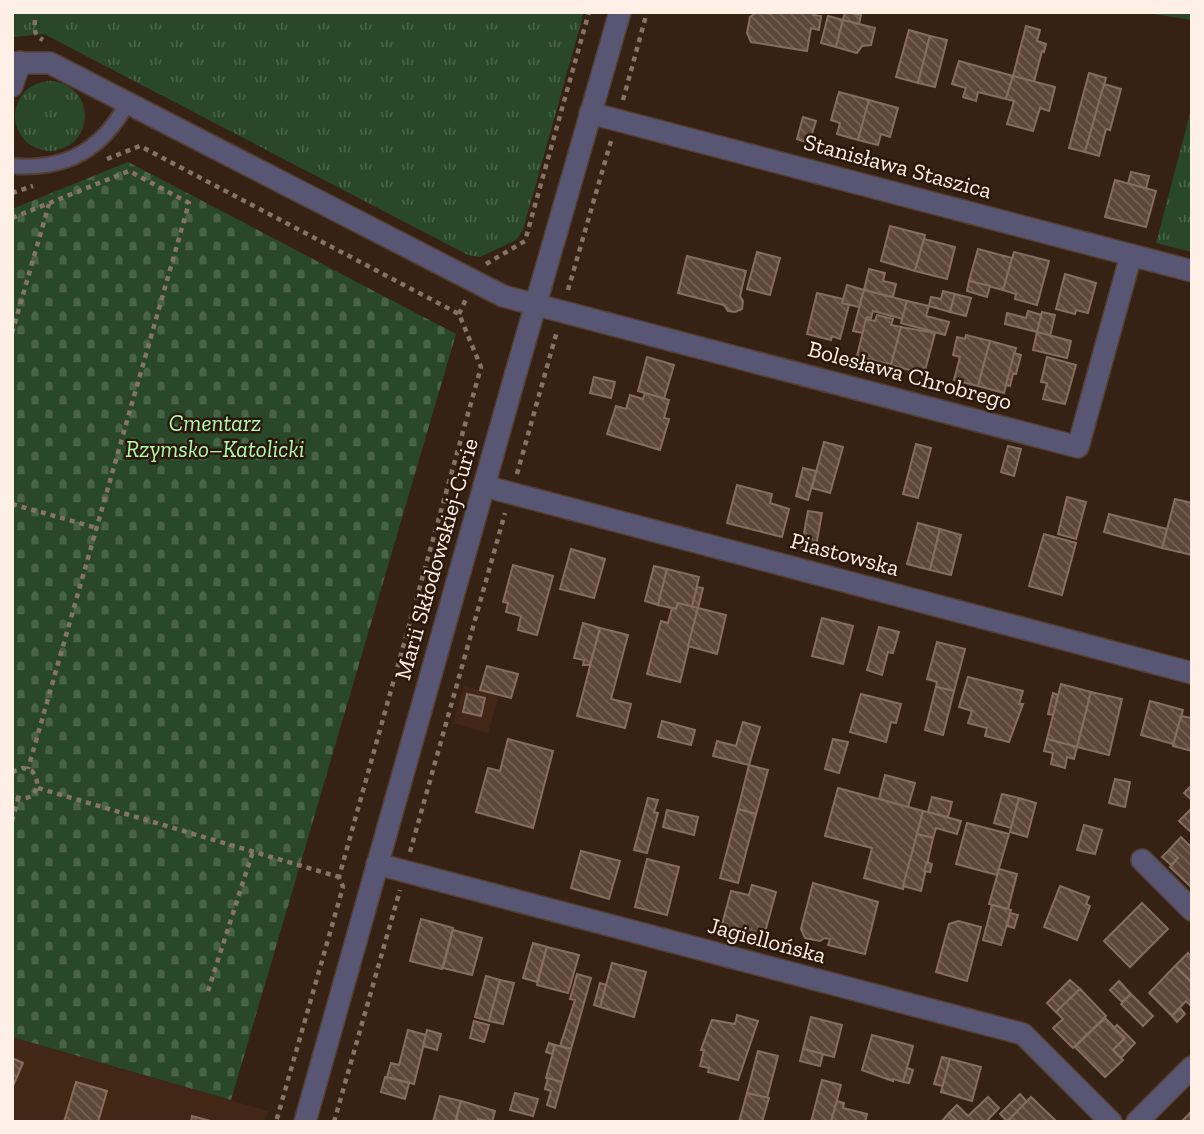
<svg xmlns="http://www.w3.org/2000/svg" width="1204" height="1134" font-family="'Zilla Slab',serif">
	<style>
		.built { fill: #422716 }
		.grass { fill: url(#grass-tufts) }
		.cemetery { fill: url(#cemetery-stones) }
		.building { fill: url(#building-back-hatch); stroke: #866d5e; stroke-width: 2 }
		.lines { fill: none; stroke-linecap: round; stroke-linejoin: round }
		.service-casing { stroke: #523f32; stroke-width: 18 }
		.minor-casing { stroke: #523f32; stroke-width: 24 }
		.path { stroke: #857368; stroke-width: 4.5; stroke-dasharray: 5 5; stroke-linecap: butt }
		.service { stroke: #585672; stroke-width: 14 }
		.minor { stroke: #585672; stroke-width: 21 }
		.labels { text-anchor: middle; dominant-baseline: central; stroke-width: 5; stroke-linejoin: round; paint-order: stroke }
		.street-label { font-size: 23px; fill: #feefe7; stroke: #2c180b }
		.park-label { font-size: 23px; font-style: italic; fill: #aefcad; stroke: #2c180b }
	</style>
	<defs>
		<pattern id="grass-tufts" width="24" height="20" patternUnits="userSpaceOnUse" patternTransform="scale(1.75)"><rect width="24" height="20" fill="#294829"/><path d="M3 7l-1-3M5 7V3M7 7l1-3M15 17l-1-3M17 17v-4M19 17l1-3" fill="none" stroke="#496348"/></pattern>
		<pattern id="cemetery-stones" width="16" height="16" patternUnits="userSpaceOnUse" patternTransform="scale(1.75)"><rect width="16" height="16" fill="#294829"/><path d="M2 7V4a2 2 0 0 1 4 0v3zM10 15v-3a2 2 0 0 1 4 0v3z" fill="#496348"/></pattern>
		<pattern id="building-back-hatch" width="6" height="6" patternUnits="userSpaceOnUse" patternTransform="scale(1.75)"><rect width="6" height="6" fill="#5d4738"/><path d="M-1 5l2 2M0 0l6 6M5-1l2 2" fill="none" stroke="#756255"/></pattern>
	</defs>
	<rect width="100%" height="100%" fill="#362215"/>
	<g class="built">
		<path d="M464 686 499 695 488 733 453 723Z"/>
		<path d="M12 1037 268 1111 265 1122H12Z"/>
	</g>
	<g class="grass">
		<path d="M12 12H584L523 230 516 240 480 257 468 255 44 34 12 37Z"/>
		<path d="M1141 12H1192V20Z"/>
		<circle cx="50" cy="116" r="35"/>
		<path d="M1192 106V252L1156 243Z"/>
	</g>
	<path class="cemetery" d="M128 162 456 334 231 1100 12 1037V209Z"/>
	<g class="building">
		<path d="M757 12 771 14 772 12H815L814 15 821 16 819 30 811 28 807 51 751 42 747 33 750 17Z"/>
		<path d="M845 12 861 15 859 24 843 20Z"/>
		<path d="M828 16 843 20 836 47 821 43Z"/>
		<path d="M843 20 875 28 871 45 862 46 857 53 836 47Z"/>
		<path d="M1026 26 1040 30 1037 41 1046 44 1044 52 1042 51 1034 82 1013 76Z"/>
		<path d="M909 30 930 36 918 83 896 77Z"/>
		<path d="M930 36 947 40 935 87 918 83Z"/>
		<path d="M959 61 1013 76 1006 99 978 92 976 101 963 97 966 88 952 84Z"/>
		<path d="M1089 73 1106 78 1085 152 1069 148Z"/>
		<path d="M1013 76 1055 87 1049 111 1040 108 1033 131 1007 124 1014 101 1006 99Z"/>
		<path d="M1104 84 1121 89 1110 130 1106 129 1099 156 1085 152Z"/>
		<path d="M839 92 869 100 858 140 837 134 840 123 831 120Z"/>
		<path d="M869 100 898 108 890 137 881 134 878 145 858 140Z"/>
		<path d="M803 117 816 121 809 143 797 139Z"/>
		<path d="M1131 172 1149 176 1146 189 1128 184Z"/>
		<path d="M1115 180 1156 191 1146 227 1105 217Z"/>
		<path d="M890 226 925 235 915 271 881 261Z"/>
		<path d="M924 239 955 247 947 279 915 271Z"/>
		<path d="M978 249 1012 258 1003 290 969 281Z"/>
		<path d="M757 252 780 258 770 295 747 289Z"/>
		<path d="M1014 252 1049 261 1037 305 1015 299 1016 294 1003 290Z"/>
		<path d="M687 256 746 271 740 296 743 301 742 309 735 312 728 311 724 305 678 293Z"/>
		<path d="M869 269 885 273 883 281 896 284 893 297 864 290Z"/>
		<path d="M1065 274 1096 283 1088 313 1076 310 1075 314 1056 309Z"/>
		<path d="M969 281 990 286 987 297 967 291Z"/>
		<path d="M847 285 864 290 859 307 842 303Z"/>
		<path d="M864 290 907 301 903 319 873 311 871 318 867 317 863 333 853 331Z"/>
		<path d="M943 291 955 294 950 312 929 306 931 297 941 299Z"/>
		<path d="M817 293 843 299 842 303 849 305 840 339 832 336 831 340 807 334Z"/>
		<path d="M955 294 971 298 966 316 950 312Z"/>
		<path d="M907 301 929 306 926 316 949 322 945 335 901 323Z"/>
		<path d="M1028 311 1042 315 1037 332 1005 324 1007 313 1026 318Z"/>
		<path d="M1042 312 1055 315 1050 336 1037 332Z"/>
		<path d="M877 315 893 319 891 325 901 327 891 365 857 356 866 319 875 321Z"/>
		<path d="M901 327 935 333 924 374 891 365Z"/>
		<path d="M1037 332 1071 341 1067 358 1033 350Z"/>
		<path d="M966 335 990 341 978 386 954 380 960 357 953 355 957 337 965 339Z"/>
		<path d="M990 341 1016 348 1004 393 978 386Z"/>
		<path d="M1014 353 1021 355 1016 374H1013L1010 386 1006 385Z"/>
		<path d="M647 357 674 365 664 399 638 391Z"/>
		<path d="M1047 357 1076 365 1065 404 1043 399 1047 383 1041 382Z"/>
		<path d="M594 377 615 382 611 398 590 393Z"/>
		<path d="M645 393 669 400 664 418 669 419 660 450 607 434 616 406 626 409 630 395 643 399Z"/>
		<path d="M824 442 843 447 830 493 812 488Z"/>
		<path d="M916 444 931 448 918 498 903 494Z"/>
		<path d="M1008 446 1021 449 1014 476 1001 472Z"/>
		<path d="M803 468 816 471 808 500 796 496Z"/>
		<path d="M737 485 772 494 770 503 789 509 782 537 727 523Z"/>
		<path d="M1067 497 1086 502 1076 539 1058 534Z"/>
		<path d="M1175 499 1192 503V555L1162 548Z"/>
		<path d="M808 511 822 513 815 552 801 550Z"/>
		<path d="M1109 514 1167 529 1162 548 1104 532Z"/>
		<path d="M918 523 940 529 930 570 907 564Z"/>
		<path d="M940 529 961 535 951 575 930 570Z"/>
		<path d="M1044 534 1076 543 1062 595 1029 586Z"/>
		<path d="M571 549 605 559 594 598 560 589Z"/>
		<path d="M513 565 553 576 537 635 518 630 521 616 506 612 508 603 503 602Z"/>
		<path d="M654 566 667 569 658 605 645 601Z"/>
		<path d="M667 569 699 577 692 607 678 603 676 609 658 605Z"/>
		<path d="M697 587 703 588 698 608 692 607Z"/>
		<path d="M678 603 698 608 680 682 647 674 661 621 668 623 672 608 676 609Z"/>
		<path d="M698 608 726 615 717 654 688 646Z"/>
		<path d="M822 618 853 626 843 664 812 656Z"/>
		<path d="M583 623 600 628 590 665H583L584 660 574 658Z"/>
		<path d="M879 627 899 632 893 653 888 652 882 675 867 670Z"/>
		<path d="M600 628 628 635 611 699 631 704 625 728 577 716Z"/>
		<path d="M937 642 965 649 954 691 936 687 937 682 927 679Z"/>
		<path d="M487 666 518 674 511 698 480 690Z"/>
		<path d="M968 677 1023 691 1019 704H1023L1009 742 985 736 987 728 968 723 972 711 959 707Z"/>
		<path d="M1061 684 1091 692 1077 747 1047 739Z"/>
		<path d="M936 687 954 691 943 735 925 730Z"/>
		<path d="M1091 692 1122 699 1109 755 1077 747Z"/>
		<path d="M1053 693 1058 695 1053 715 1048 714Z"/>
		<path d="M467 694 485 698 481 716 463 712Z"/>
		<path d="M861 694 901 704 896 723 891 722 886 742 850 732Z"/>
		<path d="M1150 701 1183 710 1173 744 1141 735Z"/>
		<path d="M1181 716 1192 718V751L1173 746Z"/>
		<path d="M662 721 695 730 691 745 658 737Z"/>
		<path d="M743 722 760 727 749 765 713 756 717 741 736 746Z"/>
		<path d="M508 739 553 751 533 828 476 812 488 768 500 771Z"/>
		<path d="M833 739 848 742 839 773 825 769Z"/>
		<path d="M1047 739 1077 747 1074 759 1067 757 1065 768 1051 764 1053 753 1044 751Z"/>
		<path d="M749 765 768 770 756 814 738 809Z"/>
		<path d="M885 775 915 783 908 807 879 799Z"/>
		<path d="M1115 779 1130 782 1125 807 1109 803Z"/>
		<path d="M1192 785V800L1184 793Z"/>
		<path d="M838 788 923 811 903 889 864 878 872 848 825 836Z"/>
		<path d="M1002 794 1019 798 1011 828 994 823Z"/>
		<path d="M932 797 952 802 948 817 928 812Z"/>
		<path d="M648 798 658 800 654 812 658 813 647 853 634 850Z"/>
		<path d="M1019 798 1036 803 1027 837 1010 832Z"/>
		<path d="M1192 808V833L1179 821Z"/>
		<path d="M738 809 756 814 738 883 720 878Z"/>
		<path d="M667 810 698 817 694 835 663 827Z"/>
		<path d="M923 811 961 821 957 834 936 828 933 838 917 834Z"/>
		<path d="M967 823 1009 834 997 875 956 864Z"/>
		<path d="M1084 825 1102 830 1095 854 1077 850Z"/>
		<path d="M917 834 933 838 921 891 903 886Z"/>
		<path d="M1181 837 1190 846 1192 844V888L1170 867 1178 858 1169 850Z"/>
		<path d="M1169 850 1178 858 1171 865 1162 857Z"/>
		<path d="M581 851 620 861 609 899 571 888Z"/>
		<path d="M647 859 679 867 667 915 635 907Z"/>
		<path d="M927 862 932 864 930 872 924 871Z"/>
		<path d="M999 869 1017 874 1008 909 989 904Z"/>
		<path d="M813 883 878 902 865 954 828 945 830 939 825 938 820 941 805 938 801 929Z"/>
		<path d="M752 885 776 892 762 943 720 932 731 891 749 895Z"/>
		<path d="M1060 886 1089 897 1086 904 1090 906 1077 940 1044 927Z"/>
		<path d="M1142 903 1168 929 1130 967 1104 941Z"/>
		<path d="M992 905 1011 910 1001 945 983 940Z"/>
		<path d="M1010 913 1018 915 1014 928 1007 926Z"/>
		<path d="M421 919 453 928 442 969 410 961Z"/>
		<path d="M958 921 981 927 967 981 936 972 949 924Z"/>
		<path d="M453 930 482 938 472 975 443 968Z"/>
		<path d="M533 943 547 947 537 982 523 978Z"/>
		<path d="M547 947 579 955 568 993 537 985Z"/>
		<path d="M1188 953 1192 957V983L1175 966Z"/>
		<path d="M612 963 646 972 634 1017 600 1007Z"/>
		<path d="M1175 966 1192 983V1002L1190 1005 1186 1001 1172 1016 1149 993Z"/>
		<path d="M577 974 591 978 571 1049 560 1046 575 1000 570 999Z"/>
		<path d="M486 976 500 980 489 1021 475 1017Z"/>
		<path d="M500 980 514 983 503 1024 489 1021Z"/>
		<path d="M1070 980 1080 989 1056 1012 1047 1003Z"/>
		<path d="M1119 981 1131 994 1122 1002 1110 990Z"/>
		<path d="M600 983 606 985 600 1007 594 1005Z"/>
		<path d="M1080 989 1106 1016 1073 1048 1053 1028 1063 1019 1056 1012Z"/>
		<path d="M1131 994 1153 1016 1143 1026 1121 1004Z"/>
		<path d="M1180 1008 1185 1014 1177 1022 1172 1016Z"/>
		<path d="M737 1015 758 1021 738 1080 708 1072 709 1068 700 1066 704 1050H701L712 1020 735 1024Z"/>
		<path d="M811 1017 842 1025 834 1057 803 1049Z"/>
		<path d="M1105 1018 1125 1038 1113 1050 1123 1060 1105 1077 1075 1047Z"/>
		<path d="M474 1021 489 1025 484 1042 470 1038Z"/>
		<path d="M1117 1025 1135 1043 1121 1058 1113 1050 1125 1038 1114 1028Z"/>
		<path d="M408 1030 426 1035 414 1084 387 1077 391 1063 399 1065Z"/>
		<path d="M427 1030 441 1034 437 1050 423 1046Z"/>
		<path d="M872 1035 913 1046 903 1082 893 1079V1081L862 1070Z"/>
		<path d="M549 1043 555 1045 552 1054 546 1052Z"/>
		<path d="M555 1045 571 1049 562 1082 546 1078Z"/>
		<path d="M803 1049 823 1054 820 1066 800 1061Z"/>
		<path d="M758 1051 778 1056 767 1098 747 1093Z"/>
		<path d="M942 1057 950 1059 943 1086 934 1084Z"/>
		<path d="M12 1058 23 1063 12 1088Z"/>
		<path d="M950 1059 981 1067 972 1101 941 1092Z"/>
		<path d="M907 1068 913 1070 909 1083 903 1082Z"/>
		<path d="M385 1077 409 1083 405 1099 381 1092Z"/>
		<path d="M548 1078 562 1082 555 1108 547 1105 551 1091 545 1089Z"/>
		<path d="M822 1080 841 1085 831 1122H811Z"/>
		<path d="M76 1082 107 1091 98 1122H64Z"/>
		<path d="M515 1093 538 1099 533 1116 510 1110Z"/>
		<path d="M747 1093 769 1098 762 1122H739Z"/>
		<path d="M1020 1094 1027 1102 1007 1121 1000 1114Z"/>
		<path d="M440 1096 461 1101 455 1122H433Z"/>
		<path d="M988 1097 999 1108 986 1122H958L949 1113 957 1105 968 1116Z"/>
		<path d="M1031 1097 1055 1120 1053 1122H1007Z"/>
		<path d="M461 1101 495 1111 492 1122 478 1119 477 1122 456 1121Z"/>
		<path d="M837 1101 844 1103 843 1108 867 1114 865 1122H831Z"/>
		<path d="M1192 1111V1122H1181Z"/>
		<path d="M949 1113 958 1122H941Z"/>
		<path d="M192 1116 214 1122H191Z"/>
	</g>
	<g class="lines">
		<defs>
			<path id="service" d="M12 166C67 170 102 150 128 102"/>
			<g id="minor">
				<path d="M12 63H50L503 296 1078 447 1131 255"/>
				<path d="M12 86 20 62"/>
				<path d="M590 113 1192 271"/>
				<path d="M484 486 1192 673"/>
				<path d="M1142 860 1192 910"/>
				<path d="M377 864 1023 1034 1111 1122"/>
				<path d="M305 1122 515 376 620 12"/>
				<path d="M1137 1122 1192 1067"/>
			</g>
		</defs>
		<use href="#service" class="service-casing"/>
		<use href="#minor" class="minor-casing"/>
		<g class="path">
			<path d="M35 20C34 30 34 35 43 40"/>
			<path d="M623 100 647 12"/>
			<path d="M107 159 140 146 459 314 481 367 339 877 343 887 276 1122"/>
			<path d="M12 193 33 186"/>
			<path d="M12 218 129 171 189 203 28 769"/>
			<path d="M486 264 525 241 589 12"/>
			<path d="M568 290 611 141"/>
			<path d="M459 314 466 299"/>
			<path d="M12 333 49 204"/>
			<path d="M517 474 557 331"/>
			<path d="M12 504 97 528"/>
			<path d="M12 772 23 768 32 771C45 787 31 806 12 795"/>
			<path d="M38 788 339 877"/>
			<path d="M12 821 18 799"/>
			<path d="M410 852 505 513"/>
			<path d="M208 991 253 851"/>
			<path d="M334 1122 400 890"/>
		</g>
		<use href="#service" class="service"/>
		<use href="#minor" class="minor"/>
	</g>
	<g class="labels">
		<g class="street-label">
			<text transform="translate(898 166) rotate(15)">Stanisława Staszica</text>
			<text transform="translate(910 375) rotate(15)">Bolesława Chrobrego</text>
			<text transform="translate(845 554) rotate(15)">Piastowska</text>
			<text transform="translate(436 559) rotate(-74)">Marii Skłodowskiej-Curie</text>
			<text transform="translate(767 940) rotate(15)">Jagiellońska</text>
		</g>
		<g class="park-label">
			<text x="215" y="423">Cmentarz<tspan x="215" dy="26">Rzymsko–Katolicki</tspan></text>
		</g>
	</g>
	<rect width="1204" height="1134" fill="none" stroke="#feefe7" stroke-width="28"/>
</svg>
